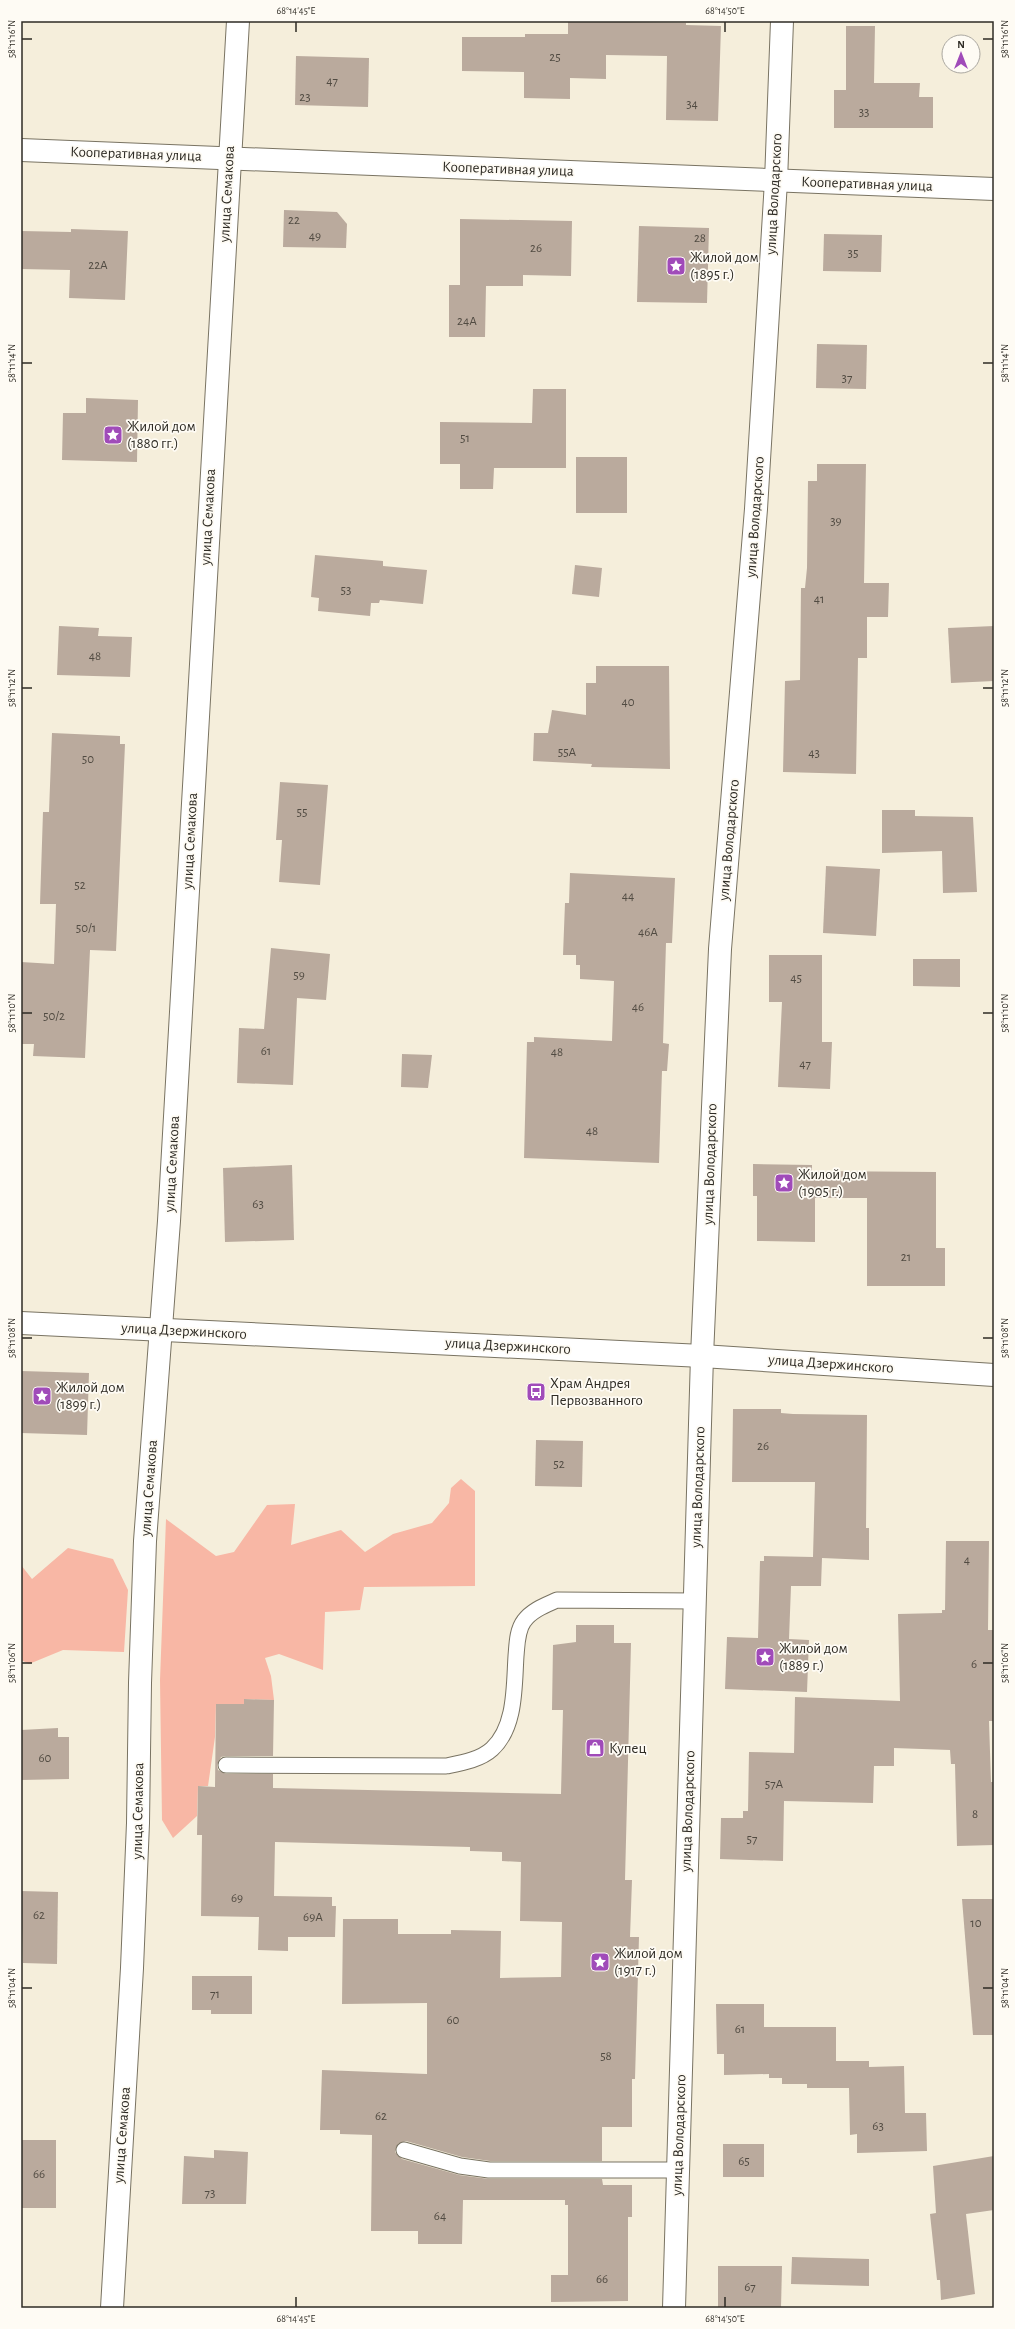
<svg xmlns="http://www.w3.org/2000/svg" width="1015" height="2329" font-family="'Alegreya Sans',sans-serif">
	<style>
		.green { fill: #f8b7a5 }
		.building { fill: #baaa9d }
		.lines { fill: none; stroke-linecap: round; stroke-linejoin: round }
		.lane-casing { stroke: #797362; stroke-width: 17 }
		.street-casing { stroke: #797362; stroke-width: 24 }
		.secondary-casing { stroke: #797362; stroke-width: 24 }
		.lane { stroke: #fff; stroke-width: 15 }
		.street { stroke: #fff; stroke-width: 22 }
		.secondary { stroke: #fff; stroke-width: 22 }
		.ticks { fill: none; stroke: #2e2b24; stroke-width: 1.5 }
		.labels { text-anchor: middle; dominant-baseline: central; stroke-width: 3.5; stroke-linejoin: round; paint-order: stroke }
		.number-label { font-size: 13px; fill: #514b42 }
		.street-label { font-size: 15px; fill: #2e2b24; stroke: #fefbf4 }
		.poi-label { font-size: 15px; fill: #2e2b24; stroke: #fefbf4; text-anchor: start }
		.neatline { fill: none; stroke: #2e2b24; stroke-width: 1.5 }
		.ticks-label { font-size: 10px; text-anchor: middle; fill: #2e2b24 }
	</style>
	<rect width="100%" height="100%" fill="#f5eedb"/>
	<g class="green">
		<path d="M461 1479 475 1491V1586L364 1587 360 1610 325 1612 323 1670 279 1654 265 1658 271 1676 274 1700 244 1699V1704H216L215 1737 208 1786H198L197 1816 173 1838 162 1820 160 1680 166 1519 216 1556 234 1552 267 1505 295 1504 291 1545 341 1530 365 1552 393 1534 432 1523 449 1503 451 1488Z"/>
		<path d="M68 1548 113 1559 128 1590 124 1652 63 1650 29 1664 21 1660V1565L32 1579Z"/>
	</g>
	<g class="building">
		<path d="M568 21 686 23V25L721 26 718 121 666 120 667 56 606 55V79L570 78V99L524 98V72L462 71V37H525V34H568Z"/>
		<path d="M846 26H875L874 83H920L919 97H933V128H834V90H846Z"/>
		<path d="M296 56 369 58 368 107 295 105Z"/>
		<path d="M284 210 337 212 347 224 346 248 283 247Z"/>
		<path d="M460 219 572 221 571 276 523 275V286H486L485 337H449V285H460Z"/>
		<path d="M639 226 709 228 707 303 637 302Z"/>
		<path d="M71 229 128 231 125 300 69 298 70 270 21 269V231L71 232Z"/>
		<path d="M824 234 882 235 881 272 823 271Z"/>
		<path d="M817 344 867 345 866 389 816 388Z"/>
		<path d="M533 389H566V468H494L493 489H460V464H440V422L532 423Z"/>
		<path d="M86 398 138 400 137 462 62 460 63 413H86Z"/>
		<rect x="576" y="457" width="51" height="56"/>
		<path d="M817 464H866L864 583H889L888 617H867V658H858L856 774 783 772 785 681 800 680 801 588H805L807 568 808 481H817Z"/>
		<path d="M315 555 383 561V566L427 570 423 604 380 600 379 603H371L370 616 318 611 319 598 311 597Z"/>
		<path d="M575 565 602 568 599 597 572 594Z"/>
		<path d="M59 626 99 628 98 636 132 637 130 677 57 675Z"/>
		<path d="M994 626V681L951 683 948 628Z"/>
		<path d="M596 666H669L670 769 591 767 592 764 533 761 534 733H548L552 710 586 715V683H596Z"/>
		<path d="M52 733 120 736V744H125L116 951 90 950 85 1058 33 1056 34 1044H21V962L54 964 56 904H40L43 812H49Z"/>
		<path d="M280 782 328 785 320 885 279 882 282 840H276Z"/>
		<path d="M882 810H915V816L973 817 977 892 943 893 942 851 882 853Z"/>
		<path d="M826 866 880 869 876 936 823 933Z"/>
		<path d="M570 873 675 878 672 943H666L663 1043 669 1044 667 1071H662L659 1163 524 1158 527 1042H534V1037L612 1041 614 981 580 979V965H576V955H563L565 903H569Z"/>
		<path d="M271 948 330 954 326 1000 297 998 293 1085 237 1083 239 1028 264 1029Z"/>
		<path d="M769 955H822V1042H832L830 1089 778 1087 782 1002H769Z"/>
		<path d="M913 959H960V987L913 986Z"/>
		<path d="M402 1054 432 1055 428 1088 401 1087Z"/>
		<path d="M753 1164 812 1165V1171L936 1172V1248H945V1286H867V1198H815V1242L757 1241V1196H753Z"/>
		<path d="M292 1165 294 1240 225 1242 223 1168Z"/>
		<path d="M21 1371 89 1373 87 1435 21 1433Z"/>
		<path d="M733 1409H781V1413L793 1414 867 1415 866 1528H869V1560L822 1558 821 1586H791L789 1639 809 1640 807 1692 725 1689 727 1637 758 1638 760 1561H764V1556L813 1557 815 1482H732Z"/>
		<path d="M536 1440 583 1441 582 1487 535 1486Z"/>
		<path d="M946 1541H989L988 1630H994V1721H989L991 1782H994V1845L957 1846 955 1764H951L950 1750 894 1748V1766H874L873 1803 784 1801 783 1861 720 1859 721 1818H743V1811H748L749 1752 794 1753 795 1697 900 1701 898 1614 942 1613V1610H945Z"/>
		<path d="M576 1625H614V1643H631L625 1880H632L630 1937H639L635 2079H632V2127H602V2161H490L462 2157 406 2141 398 2144 395 2152 402 2159 459 2175 489 2179H602L603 2185H632V2217H628V2301L551 2302V2275H568V2205H565V2200H463L462 2244H418V2231H371L372 2135 340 2134V2130H320L322 2070 427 2074V2003L342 2004 343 1919H398V1934H451V1930L501 1931 500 1978 561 1977 562 1922 520 1921 521 1862 502 1861V1852L470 1851V1847L275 1842 274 1896 332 1897V1906H336L335 1937H288V1951L258 1950 259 1917 201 1916 202 1835H197L198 1786 215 1787 216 1704H244V1699L274 1700 273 1756H226L221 1757 217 1765 218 1770 226 1774H273V1788L561 1794 563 1710H552L553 1645 576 1642Z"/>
		<path d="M58 1728V1737H69V1779L21 1780V1730Z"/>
		<path d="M21 1891 58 1892 57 1964 23 1963Z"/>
		<path d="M962 1899H994V2035H973Z"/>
		<path d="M192 1976H252V2014H211V2010H192Z"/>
		<path d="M716 2004H764V2027H836V2061H869V2067L904 2066 905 2113H926L927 2151 857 2153V2134L850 2135 849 2088H807V2084H782V2078H769V2074L724 2075V2054H717Z"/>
		<rect x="21" y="2140" width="35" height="68"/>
		<rect x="723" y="2144" width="41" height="33"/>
		<path d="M214 2150 248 2152 246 2204H182L184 2156 214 2158Z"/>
		<path d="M994 2156V2210L966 2214 975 2294 941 2300 940 2280H937L930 2214 936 2213 933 2166Z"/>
		<path d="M792 2257 869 2259V2286L791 2284Z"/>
		<path d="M718 2266H782L781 2308 718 2307Z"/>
	</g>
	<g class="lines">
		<defs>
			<g id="lane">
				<path d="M226 1765 446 1766C461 1763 480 1760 492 1749 516 1727 514 1686 516 1656 517 1645 517 1630 524 1621 532 1610 546 1605 557 1600L695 1601"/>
				<path d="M404 2150 460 2166 489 2170H678"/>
			</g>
			<g id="street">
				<path d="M21 150 994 189"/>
				<path d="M112 2308 132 1968 138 1823 140 1683 145 1541 169 1221 238 21"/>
				<path d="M674 2308 702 1356 720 949 756 509 776 181 782 21"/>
			</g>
			<path id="secondary" d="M21 1323 702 1356 994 1375"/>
		</defs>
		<use href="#lane" class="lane-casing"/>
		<use href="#street" class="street-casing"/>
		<use href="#secondary" class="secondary-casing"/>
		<use href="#lane" class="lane"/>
		<use href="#street" class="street"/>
		<use href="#secondary" class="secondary"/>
	</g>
	<path class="ticks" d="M296 22V32M725 22V32M22 39H32M983 39H993M22 363H32M983 363H993M22 688H32M983 688H993M22 1013H32M983 1013H993M22 1338H32M983 1338H993M22 1663H32M983 1663H993M22 1988H32M983 1988H993M296 2297V2307M725 2297V2307"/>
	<defs>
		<symbol id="sight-square" viewBox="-11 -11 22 22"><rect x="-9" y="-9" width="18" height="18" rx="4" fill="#a04bb9" stroke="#fefbf4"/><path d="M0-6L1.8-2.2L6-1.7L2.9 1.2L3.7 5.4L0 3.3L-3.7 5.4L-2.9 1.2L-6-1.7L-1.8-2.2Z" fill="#fff"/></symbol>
		<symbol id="bus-square" viewBox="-11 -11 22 22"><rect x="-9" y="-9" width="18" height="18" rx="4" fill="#a04bb9" stroke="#fefbf4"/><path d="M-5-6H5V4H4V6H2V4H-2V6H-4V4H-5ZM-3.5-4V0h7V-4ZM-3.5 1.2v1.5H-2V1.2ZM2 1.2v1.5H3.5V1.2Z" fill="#fff"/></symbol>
		<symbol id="shop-square" viewBox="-11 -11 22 22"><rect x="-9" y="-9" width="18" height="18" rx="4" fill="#a04bb9" stroke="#fefbf4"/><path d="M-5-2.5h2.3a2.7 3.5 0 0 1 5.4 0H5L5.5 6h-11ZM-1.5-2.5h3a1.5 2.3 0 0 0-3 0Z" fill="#fff"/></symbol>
	</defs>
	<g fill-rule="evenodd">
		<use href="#sight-square" x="665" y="255" width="22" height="22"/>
		<use href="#sight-square" x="102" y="424" width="22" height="22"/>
		<use href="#sight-square" x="773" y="1172" width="22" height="22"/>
		<use href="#bus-square" x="525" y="1381" width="22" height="22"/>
		<use href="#sight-square" x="31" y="1385" width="22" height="22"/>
		<use href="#sight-square" x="754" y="1646" width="22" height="22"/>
		<use href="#shop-square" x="584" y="1737" width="22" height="22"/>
		<use href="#sight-square" x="589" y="1951" width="22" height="22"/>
	</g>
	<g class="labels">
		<g class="number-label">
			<text x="555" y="57">25</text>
			<text x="332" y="81">47</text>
			<text x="305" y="97">23</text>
			<text x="692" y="104">34</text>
			<text x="864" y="112">33</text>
			<text x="294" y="220">22</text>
			<text x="315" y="236">49</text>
			<text x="700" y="238">28</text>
			<text x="536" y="248">26</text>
			<text x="853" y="253">35</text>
			<text x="98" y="265">22А</text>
			<text x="467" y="321">24А</text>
			<text x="847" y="378">37</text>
			<text x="465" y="438">51</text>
			<text x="836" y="521">39</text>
			<text x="346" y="590">53</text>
			<text x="819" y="599">41</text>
			<text x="95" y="656">48</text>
			<text x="628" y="702">40</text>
			<text x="567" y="752">55А</text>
			<text x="814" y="753">43</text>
			<text x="88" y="759">50</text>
			<text x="302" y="812">55</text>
			<text x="80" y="885">52</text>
			<text x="628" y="896">44</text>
			<text x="86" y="928">50/1</text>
			<text x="648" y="932">46А</text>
			<text x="299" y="975">59</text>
			<text x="796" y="978">45</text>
			<text x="638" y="1007">46</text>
			<text x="54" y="1016">50/2</text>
			<text x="266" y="1051">61</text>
			<text x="557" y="1052">48</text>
			<text x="805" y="1064">47</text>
			<text x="592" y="1131">48</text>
			<text x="258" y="1204">63</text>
			<text x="906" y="1257">21</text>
			<text x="763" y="1446">26</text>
			<text x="559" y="1464">52</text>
			<text x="967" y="1560">4</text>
			<text x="974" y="1664">6</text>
			<text x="45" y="1758">60</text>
			<text x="774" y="1784">57А</text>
			<text x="975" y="1814">8</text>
			<text x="752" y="1839">57</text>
			<text x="237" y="1898">69</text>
			<text x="39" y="1915">62</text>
			<text x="313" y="1917">69А</text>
			<text x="976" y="1923">10</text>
			<text x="215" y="1994">71</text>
			<text x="453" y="2020">60</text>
			<text x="740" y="2029">61</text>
			<text x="606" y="2056">58</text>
			<text x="381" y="2116">62</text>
			<text x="878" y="2126">63</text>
			<text x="744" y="2161">65</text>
			<text x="39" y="2174">66</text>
			<text x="210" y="2193">73</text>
			<text x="440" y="2216">64</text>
			<text x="602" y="2279">66</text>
			<text x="750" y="2287">67</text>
		</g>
		<g class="street-label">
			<text transform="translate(136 154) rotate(2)">Кооперативная улица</text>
			<text transform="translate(508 169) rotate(2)">Кооперативная улица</text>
			<text transform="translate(867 184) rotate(2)">Кооперативная улица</text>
			<text transform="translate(227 194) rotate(-87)">улица Семакова</text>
			<text transform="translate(774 194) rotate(-87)">улица Володарского</text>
			<text transform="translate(208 517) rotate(-87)">улица Семакова</text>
			<text transform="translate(755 517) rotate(-86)">улица Володарского</text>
			<text transform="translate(729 840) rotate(-85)">улица Володарского</text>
			<text transform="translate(190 841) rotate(-87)">улица Семакова</text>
			<text transform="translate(172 1164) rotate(-87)">улица Семакова</text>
			<text transform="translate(710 1164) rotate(-88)">улица Володарского</text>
			<text transform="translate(184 1331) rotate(3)">улица Дзержинского</text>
			<text transform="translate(508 1346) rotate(3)">улица Дзержинского</text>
			<text transform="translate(831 1364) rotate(4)">улица Дзержинского</text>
			<text transform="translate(698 1487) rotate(-88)">улица Володарского</text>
			<text transform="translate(149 1488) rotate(-86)">улица Семакова</text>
			<text transform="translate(138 1811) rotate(-89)">улица Семакова</text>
			<text transform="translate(688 1811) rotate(-88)">улица Володарского</text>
			<text transform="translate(122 2135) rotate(-86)">улица Семакова</text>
			<text transform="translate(679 2135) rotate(-88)">улица Володарского</text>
		</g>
		<g class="poi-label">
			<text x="690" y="257">Жилой дом<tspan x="690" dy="17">(1895 г.)</tspan></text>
			<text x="127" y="426">Жилой дом<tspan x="127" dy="17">(1880 гг.)</tspan></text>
			<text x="798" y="1174">Жилой дом<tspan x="798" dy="17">(1905 г.)</tspan></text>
			<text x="550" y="1383">Храм Андрея<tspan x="550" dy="17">Первозванного</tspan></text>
			<text x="56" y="1387">Жилой дом<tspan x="56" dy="17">(1899 г.)</tspan></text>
			<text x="779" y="1648">Жилой дом<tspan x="779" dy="17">(1889 г.)</tspan></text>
			<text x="609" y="1748">Купец</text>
			<text x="614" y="1953">Жилой дом<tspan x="614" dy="17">(1917 г.)</tspan></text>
		</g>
	</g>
	<rect width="1015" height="2329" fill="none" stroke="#fefbf4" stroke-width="44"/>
	<g transform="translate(961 54)"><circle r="19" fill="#fefbf4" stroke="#aba8a1"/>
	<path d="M0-3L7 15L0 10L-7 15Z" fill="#a04bb9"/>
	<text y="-6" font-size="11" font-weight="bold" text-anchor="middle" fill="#2e2b24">N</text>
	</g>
	<rect x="22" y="22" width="971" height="2285" class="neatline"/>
	<g class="ticks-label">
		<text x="296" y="14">68°14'45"E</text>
		<text x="725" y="14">68°14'50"E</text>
		<text transform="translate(11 39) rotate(-90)" y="4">58°11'16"N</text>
		<text transform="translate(1004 39) rotate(-90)" y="4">58°11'16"N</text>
		<text transform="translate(11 363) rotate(-90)" y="4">58°11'14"N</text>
		<text transform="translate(1004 363) rotate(-90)" y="4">58°11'14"N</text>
		<text transform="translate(11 688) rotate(-90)" y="4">58°11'12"N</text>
		<text transform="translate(1004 688) rotate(-90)" y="4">58°11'12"N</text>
		<text transform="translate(11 1013) rotate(-90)" y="4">58°11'10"N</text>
		<text transform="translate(1004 1013) rotate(-90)" y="4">58°11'10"N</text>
		<text transform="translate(11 1338) rotate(-90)" y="4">58°11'08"N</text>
		<text transform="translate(1004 1338) rotate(-90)" y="4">58°11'08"N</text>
		<text transform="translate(11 1663) rotate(-90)" y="4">58°11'06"N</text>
		<text transform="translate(1004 1663) rotate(-90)" y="4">58°11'06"N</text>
		<text transform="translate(11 1988) rotate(-90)" y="4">58°11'04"N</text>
		<text transform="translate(1004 1988) rotate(-90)" y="4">58°11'04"N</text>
		<text x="296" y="2322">68°14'45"E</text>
		<text x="725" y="2322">68°14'50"E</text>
	</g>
</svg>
